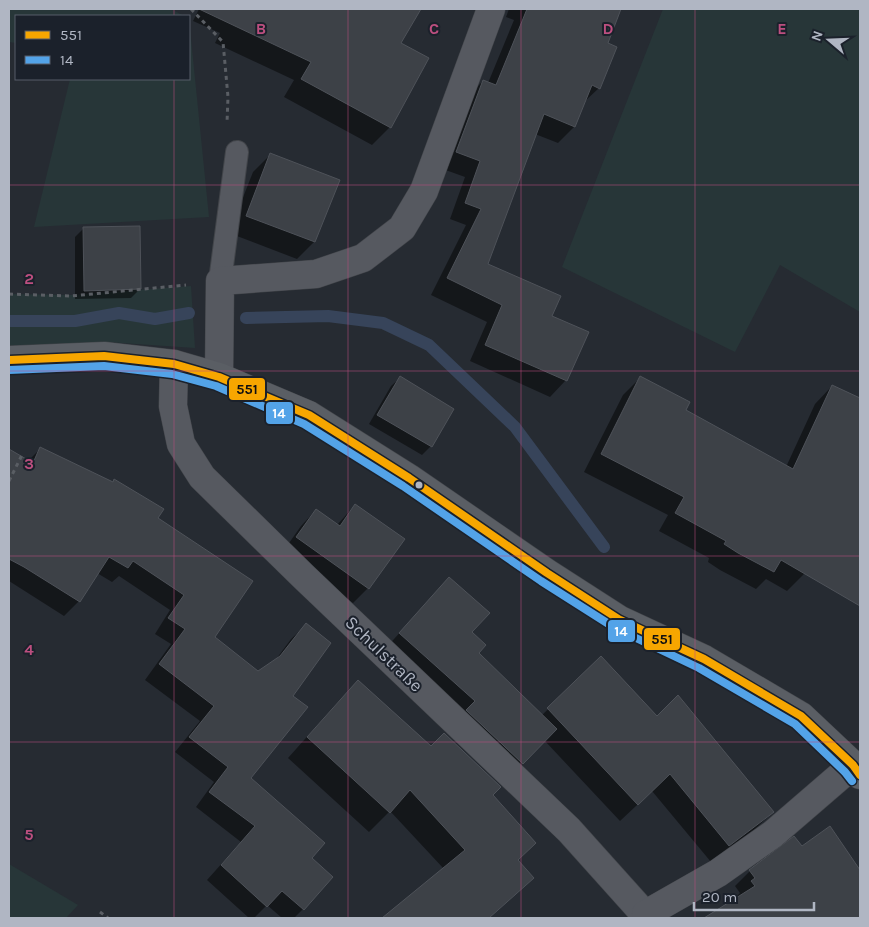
<svg xmlns="http://www.w3.org/2000/svg" width="869" height="927" font-family="Karla,sans-serif">
	<style>
		.green { fill: #273638 }
		.shadow { fill: #0007 }
		.lines { fill: none; stroke-linecap: round; stroke-linejoin: round }
		.stream { stroke: #37445a; stroke-width: 12 }
		.building { fill: #3d4147; stroke: #4e5259 }
		.lane-casing { stroke: #42454a; stroke-width: 24 }
		.street-casing { stroke: #42454a; stroke-width: 29 }
		.secondary-casing { stroke: #42454a; stroke-width: 29 }
		.path { stroke: #5a5e64; stroke-width: 3; stroke-dasharray: 4 4; stroke-linecap: butt }
		.lane { stroke: #565960; stroke-width: 22 }
		.street { stroke: #565960; stroke-width: 28 }
		.secondary { stroke: #5a5e64; stroke-width: 28 }
		.bus-1-casing { stroke: #1b212b; stroke-width: 11 }
		.bus-2-casing { stroke: #1b212b; stroke-width: 11 }
		.bus-1 { stroke: #f7a600; stroke-width: 8 }
		.bus-2 { stroke: #53a3e8; stroke-width: 8 }
		.grid { fill: none; stroke: #bc4f7f; stroke-width: 1; stroke-opacity: 0.55 }
		.bus-dot { fill: #b0b6c3; stroke: #1b212b; stroke-width: 2 }
		.labels { text-anchor: middle; dominant-baseline: central; stroke-width: 4; stroke-linejoin: round; paint-order: stroke }
		.street-label { font-size: 18px; fill: #b0b6c3; stroke: #1b212b }
		.grid-label { font-size: 16px; text-anchor: middle; font-weight: bold; fill: #bc4f7f; stroke: #1b212b; stroke-width: 4; stroke-linejoin: round; paint-order: stroke }
		.line-badge { stroke: #1b212b; stroke-width: 2 }
		.badge-label { font-size: 14px; text-anchor: middle; font-weight: bold; fill: #fff }
		.pale-badge-label { font-size: 14px; text-anchor: middle; font-weight: bold; fill: #111 }
	</style>
	<rect width="100%" height="100%" fill="#262b32"/>
	<g class="green">
		<path d="M9 9H171L184 16H16V43L9 42Z"/>
		<path d="M663 9H860V312L780 265 735 352 562 267Z"/>
		<path d="M189 19 209 217 34 227 70 79H189Z"/>
		<path d="M191 286 195 348 107 342 9 346V294L73 295Z"/>
		<path d="M9 864 78 905 66 918H9Z"/>
	</g>
	<g class="shadow">
		<path d="M199 9H420L400 43 390 127 372 145 284 97 294 80 215 43 220 33 193 21Z"/>
		<path d="M509 9H620L606 44 599 88 583 103 574 127 558 143 535 134 487 264 566 380 550 397 470 361 487 322 431 295 466 225 450 219 465 177 440 168 467 97 483 81 488 83 514 20 506 17Z"/>
		<path d="M270 155 314 242 297 259 229 233 253 172Z"/>
		<path d="M83 229 140 289 131 298 75 299V237Z"/>
		<path d="M400 378 431 446 422 455 369 424 391 386Z"/>
		<path d="M640 378 685 411 786 467 815 404 832 386 860 399V455L804 574 787 591 766 579 756 589 720 570 708 562 709 558 659 531 668 515 584 472 623 395Z"/>
		<path d="M40 449 157 519 214 638 258 672 274 662 291 639 306 625 291 696 249 778 310 858 303 909 294 918H282L267 905 254 918H249L207 880 241 842 196 807 214 782 175 752 200 721 145 680 171 644 155 634 170 610 119 576 112 582 97 573 79 601 64 616 9 581V451L28 461Z"/>
		<path d="M355 505 368 588 353 603 282 553 301 526 316 510 337 525Z"/>
		<path d="M449 579 471 632 477 653 541 716 601 658 657 718 773 812 755 829 711 862 652 791 620 821 544 740 505 780 383 651Z"/>
		<path d="M358 682 431 748 491 795 517 861 532 878 489 918H384L444 869 390 811 369 832 288 758 338 702Z"/>
		<path d="M830 828 860 872V918H706L737 899 736 897 740 893 735 886 750 871 802 847Z"/>
	</g>
	<g class="lines">
		<g class="stream">
			<path d="M246 318 328 316 383 323 429 345 515 427 604 547"/>
			<path d="M9 321H75L119 313 155 319 189 313"/>
		</g>
	</g>
	<g class="building">
		<path d="M199 9H421L401 43 429 58 391 128 301 79 311 62Z"/>
		<path d="M527 9H621L608 43 617 47 600 89 592 85 575 127 544 114 488 264 561 296 552 316 589 332 567 381 485 345 502 305 447 278 481 209 465 203 480 161 456 152 483 80 496 85Z"/>
		<path d="M270 153 340 180 315 242 246 216Z"/>
		<path d="M140 226 141 289 84 291 83 227Z"/>
		<path d="M400 376 454 409 432 447 377 415Z"/>
		<path d="M640 376 690 402 686 410 793 469 832 385 860 398V606L781 560 774 572 738 553 724 544 726 541 675 513 684 497 601 454Z"/>
		<path d="M40 447 113 482 114 479 164 509 158 518 253 581 215 637 258 671 280 656 306 623 331 643 293 696 308 707 251 778 325 843 312 858 333 877 304 910 282 891 267 907 221 865 255 826 209 792 228 767 189 737 214 706 159 664 185 629 168 618 184 595 133 561 128 568 109 557 80 602 24 567 9 559V449L33 463Z"/>
		<path d="M355 504 405 539 369 589 296 537 316 509 340 526Z"/>
		<path d="M449 577 490 613 472 632 486 645 479 653 557 729 523 764 466 710 475 701 399 633Z"/>
		<path d="M601 656 657 716 678 695 774 812 729 846 670 774 638 805 547 708Z"/>
		<path d="M358 680 431 746 444 733 501 787 493 795 536 843 518 860 534 878 489 918H382L465 850 410 790 390 813 307 737Z"/>
		<path d="M830 826 860 870V918H704L755 886 751 881 755 878 749 870 794 836 802 846Z"/>
	</g>
	<g class="lines">
		<defs>
			<path id="lane" d="M220 281 237 152"/>
			<g id="street">
				<path d="M174 364 173 406 181 444 202 477 303 576 569 830 648 918"/>
				<path d="M219 377 220 281 316 274 363 258 402 228 424 191 491 9"/>
				<path d="M646 914 718 873 773 834 853 765"/>
			</g>
			<path id="secondary" d="M9 360 104 356 174 364 219 377 309 415 409 478 547 573 620 620 704 659 801 716 853 765 860 775"/>
		</defs>
		<use href="#lane" class="lane-casing"/>
		<use href="#street" class="street-casing"/>
		<use href="#secondary" class="secondary-casing"/>
		<g class="path">
			<path d="M191 9 223 42 228 97 227 123"/>
			<path d="M9 294 71 296 186 285"/>
			<path d="M9 481 22 455"/>
			<path d="M100 912 108 918"/>
		</g>
		<use href="#lane" class="lane"/>
		<use href="#street" class="street"/>
		<use href="#secondary" class="secondary"/>
		<defs>
			<path id="bus-1" d="M9 360 104 356 174 364 219 377 309 415 409 478 547 573 620 620 704 659 801 716 853 765 860 775"/>
			<path id="bus-2" d="M9 370 104 366 172 374 216 386 304 424 403 486 541 581 615 628 699 668 795 724 845 772 852 781"/>
		</defs>
		<use href="#bus-1" class="bus-1-casing"/>
		<use href="#bus-2" class="bus-2-casing"/>
		<use href="#bus-1" class="bus-1"/>
		<use href="#bus-2" class="bus-2"/>
	</g>
	<path class="grid" d="M174 9V16M348 9V918M521 9V918M695 9V918M174 79V918M9 185H860M9 371H860M9 556H860M9 742H860"/>
	<circle class="bus-dot" cx="419" cy="485" r="4.5"/>
	<g class="labels">
		<g class="street-label">
			<text transform="translate(384 654) rotate(44)">Schulstraße</text>
		</g>
	</g>
	<g class="grid-label">
		<text x="261" y="34">B</text>
		<text x="434" y="34">C</text>
		<text x="608" y="34">D</text>
		<text x="782" y="34">E</text>
		<text x="29" y="284">2</text>
		<text x="29" y="469">3</text>
		<text x="29" y="655">4</text>
		<text x="29" y="840">5</text>
	</g>
	<g class="line-badge">
		<rect x="228" y="377" width="38" height="24" rx="5" fill="#f7a600"/>
		<rect x="265" y="401" width="29" height="24" rx="5" fill="#53a3e8"/>
		<rect x="607" y="619" width="29" height="24" rx="5" fill="#53a3e8"/>
		<rect x="643" y="627" width="38" height="24" rx="5" fill="#f7a600"/>
	</g>
	<g class="badge-label">
		<text x="279" y="418">14</text>
		<text x="621" y="636">14</text>
	</g>
	<g class="pale-badge-label">
		<text x="247" y="394">551</text>
		<text x="662" y="644">551</text>
	</g>
	<rect width="869" height="927" fill="none" stroke="#b0b6c3" stroke-width="20"/>
	<rect x="15" y="15" width="175" height="65" fill="#1b212b" stroke="#575d68"/>
	<rect x="25" y="31" width="25" height="8" fill="#f7a600" stroke="#575d68"/>
	<text x="60" y="40" font-size="15" fill="#b0b6c3">551</text>
	<rect x="25" y="56" width="25" height="8" fill="#53a3e8" stroke="#575d68"/>
	<text x="60" y="65" font-size="15" fill="#b0b6c3">14</text>
	<g transform="translate(829 40) rotate(289)" stroke="#1b212b" stroke-width="4" paint-order="stroke">
	<path d="M0-4L9 19L0 12L-9 19Z" fill="#b0b6c3"/>
	<text y="-8" font-size="14" font-weight="bold" text-anchor="middle" fill="#b0b6c3">N</text>
	</g>
	<path d="M694 902v8h120v-8" fill="none" stroke="#b0b6c3" stroke-width="2.5"/>
	<text x="702" y="902" font-size="15" fill="#b0b6c3" stroke="#1b212b" stroke-width="4" paint-order="stroke">20 m</text>
</svg>
